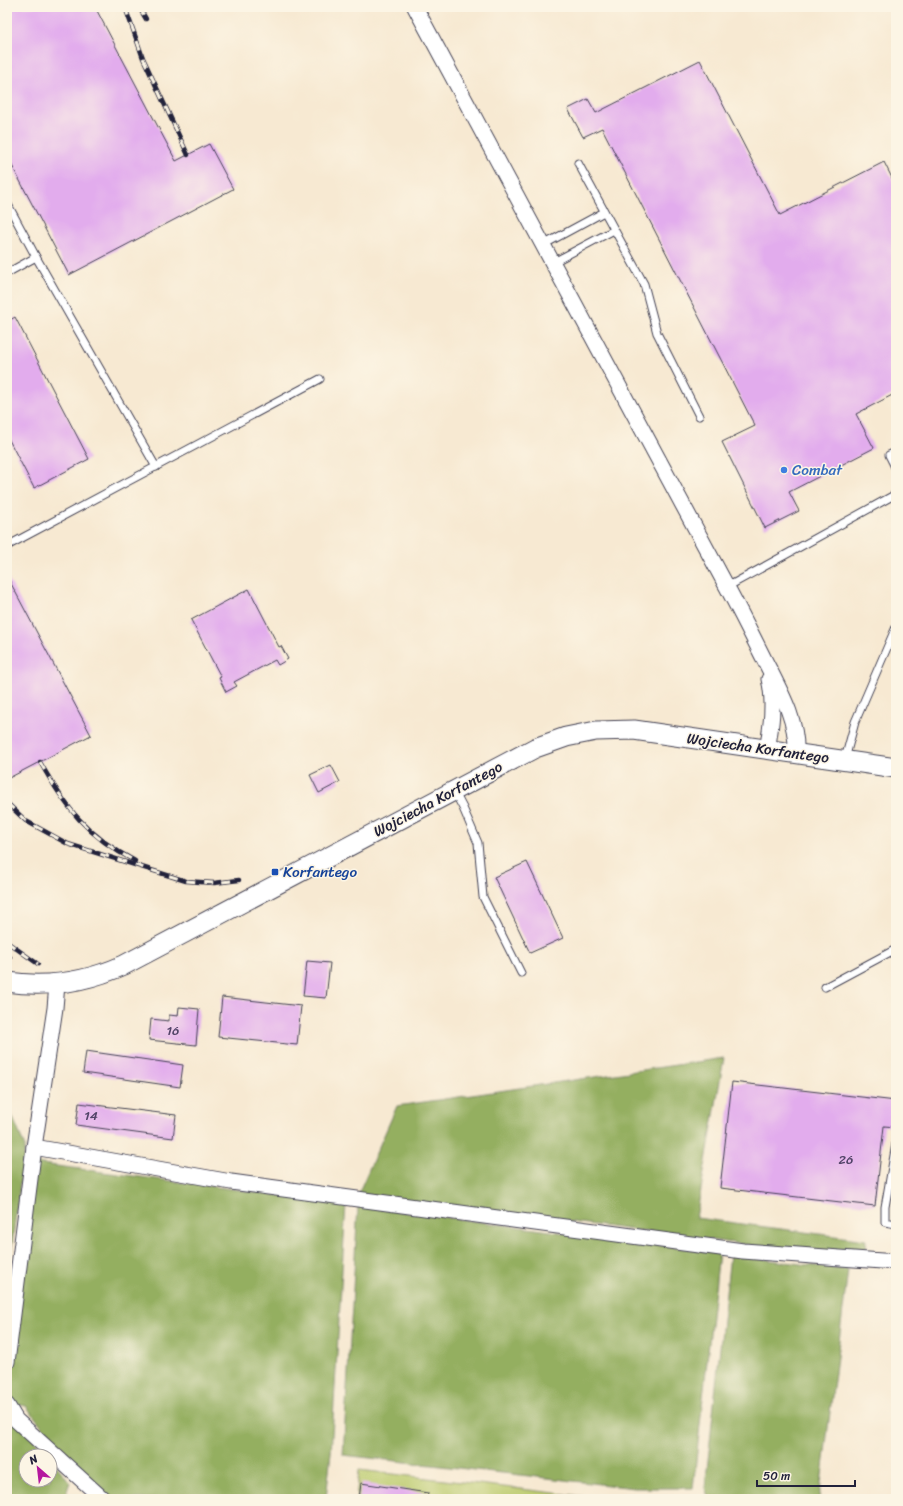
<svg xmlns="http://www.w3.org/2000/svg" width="903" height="1506" font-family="Sriracha,sans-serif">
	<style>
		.green { fill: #bbcb6d; stroke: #6e7654 }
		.forest { fill: #94af60; stroke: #5b684e }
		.building { fill: #e2aced }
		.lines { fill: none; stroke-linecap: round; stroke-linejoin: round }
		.service-casing { stroke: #424052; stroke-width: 9 }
		.minor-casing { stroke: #424052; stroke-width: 17 }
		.tertiary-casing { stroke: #424052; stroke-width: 21 }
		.service { stroke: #fff; stroke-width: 7 }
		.minor { stroke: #fff; stroke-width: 15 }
		.tertiary { stroke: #fff; stroke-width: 19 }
		.rail-casing { stroke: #22223b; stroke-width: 4.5 }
		.rail { stroke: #fcf5e5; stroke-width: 3; stroke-dasharray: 9; stroke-linecap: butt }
		.shop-dot { fill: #3f7fe0; stroke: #fcf5e5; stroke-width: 1.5 }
		.transit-dot { fill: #1a4fb4; stroke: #fcf5e5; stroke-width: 1.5 }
		.labels { text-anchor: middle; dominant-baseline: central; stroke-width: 3; stroke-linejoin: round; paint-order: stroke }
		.number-label { font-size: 13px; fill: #524468 }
		.shop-label { font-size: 15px; fill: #366cbe; stroke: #fcf5e5; text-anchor: start }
		.street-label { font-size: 15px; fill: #22223b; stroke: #fcf5e5 }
		.transit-label { font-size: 15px; fill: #164399; stroke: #fcf5e5; text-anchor: start }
	</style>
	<rect width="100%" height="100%" fill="#fcf5e5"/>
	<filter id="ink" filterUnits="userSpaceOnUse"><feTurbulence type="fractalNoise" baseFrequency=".025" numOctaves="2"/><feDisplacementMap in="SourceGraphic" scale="8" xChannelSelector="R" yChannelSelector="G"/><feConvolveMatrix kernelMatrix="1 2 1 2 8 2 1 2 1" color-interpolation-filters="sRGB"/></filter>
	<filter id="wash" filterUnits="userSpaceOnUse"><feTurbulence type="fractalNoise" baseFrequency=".012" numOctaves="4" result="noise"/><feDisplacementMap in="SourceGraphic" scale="16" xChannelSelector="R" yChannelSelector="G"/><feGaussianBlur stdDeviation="0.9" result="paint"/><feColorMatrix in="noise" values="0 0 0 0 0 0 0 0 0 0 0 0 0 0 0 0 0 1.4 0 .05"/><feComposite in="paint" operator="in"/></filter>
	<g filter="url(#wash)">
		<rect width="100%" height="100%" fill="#f7e9d2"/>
		<path class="green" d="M359 1470 606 1499H356Z"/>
		<g class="forest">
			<path d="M724 1058 696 1218 866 1240 864 1260 358 1194 397 1106Z"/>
			<path d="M7 1103 25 1147 7 1281Z"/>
			<path d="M34 1163 346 1204 331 1453 326 1499H99L26 1406 7 1402V1385Z"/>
			<path d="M358 1206 719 1253 693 1488H635L343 1455Z"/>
			<path d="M730 1255 848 1270 819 1499H709L705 1488Z"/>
			<path d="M7 1409 48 1456H26V1480H50V1458L70 1482 64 1499H7Z"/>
		</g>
		<g id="blocks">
			<g class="building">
				<path d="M7 7H95L176 161 209 144 233 189 69 275 7 156Z"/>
				<path d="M700 60 780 215 884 162 896 186V393L856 414 874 448 789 492 799 511 765 528 722 442 755 426 602 128 583 137 568 109 588 99 596 113Z"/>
				<path d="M15 317 89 459 34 488 7 436V322Z"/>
				<path d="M7 576 91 735 7 779Z"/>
				<path d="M249 589 279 647 281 646 288 659 278 665 275 660 234 682 237 686 226 692 219 678 221 677 191 620Z"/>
				<path d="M331 765 340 782 319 793 310 775Z"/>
				<path d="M527 862 563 938 530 953 494 877Z"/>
				<path d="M307 961 330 963 326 998 303 996Z"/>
				<path d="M222 997 301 1006 297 1045 218 1037Z"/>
				<path d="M179 1007 199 1009 196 1045 149 1040 151 1019 169 1021V1015L178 1016Z"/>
				<path d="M86 1051 183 1065 180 1087 83 1073Z"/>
				<path d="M732 1082 896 1101V1127L884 1126 875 1206 720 1188Z"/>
				<path d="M79 1103 176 1115 173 1138 76 1125Z"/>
				<path d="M361 1483 428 1493 427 1499H359Z"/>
			</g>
		</g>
	</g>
	<g filter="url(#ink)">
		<use href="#blocks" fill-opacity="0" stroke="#424052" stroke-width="1"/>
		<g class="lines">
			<defs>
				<g id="service">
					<path d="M578 163 644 284 657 333 699 416"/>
					<path d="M7 203 36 257"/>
					<path d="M543 245 604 212"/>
					<path d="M552 263 614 230"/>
					<path d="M7 273 36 257 156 467"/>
					<path d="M896 452 889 455 896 469"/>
					<path d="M7 546 320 379"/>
					<path d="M727 587 896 494"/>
					<path d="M845 759 855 722 896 627"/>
					<path d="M454 791 463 808 478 843 483 897 521 973"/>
					<path d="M825 987 896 949"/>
					<path d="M896 1144 885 1207V1222L896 1224"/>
				</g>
				<g id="minor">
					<path d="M415 7 727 587C740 611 752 635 764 659 779 689 798 720 796 754"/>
					<path d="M767 751C771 727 775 703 769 679"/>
					<path d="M34 1147 231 1182 743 1251 896 1262"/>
					<path d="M7 1362 34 1147 55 1008 57 984"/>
					<path d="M7 1405 16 1420 103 1499"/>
				</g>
				<path id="tertiary" d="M7 982C47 988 86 982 124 965L535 748 566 737 596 731 634 730 896 768"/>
			</defs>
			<use href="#service" class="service-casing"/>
			<use href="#minor" class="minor-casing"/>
			<use href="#tertiary" class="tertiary-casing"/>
			<use href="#service" class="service"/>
			<use href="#minor" class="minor"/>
			<use href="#tertiary" class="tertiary"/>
			<defs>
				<g id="rail">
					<path d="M125 7 143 58 188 155"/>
					<path d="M139 7 146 19"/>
					<path d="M40 762C66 808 87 836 135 861"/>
					<path d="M7 803 26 821 68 844 186 881 214 883 239 880"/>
					<path d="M7 942 38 964"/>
					<path d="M7 955 10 957"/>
				</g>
			</defs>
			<use href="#rail" class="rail-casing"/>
			<use href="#rail" class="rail"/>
		</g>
	</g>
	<circle class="shop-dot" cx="784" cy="470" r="4"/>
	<rect class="transit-dot" x="271" y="868" width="8" height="8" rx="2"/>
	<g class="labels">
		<g class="number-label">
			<text x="173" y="1030">16</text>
			<text x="91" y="1115">14</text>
			<text x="846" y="1159">26</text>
		</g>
		<g class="shop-label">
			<text x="792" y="470">Combat</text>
		</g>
		<g class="street-label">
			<text transform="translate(758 748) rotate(8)">Wojciecha Korfantego</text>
			<text transform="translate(438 799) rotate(-28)">Wojciecha Korfantego</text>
		</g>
		<g class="transit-label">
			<text x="283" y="872">Korfantego</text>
		</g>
	</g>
	<rect width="903" height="1506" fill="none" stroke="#fcf5e5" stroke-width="24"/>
	<g transform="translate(38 1468) rotate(332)"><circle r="19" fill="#fcf5e5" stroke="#a5a1a1"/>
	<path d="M0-3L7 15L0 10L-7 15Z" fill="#b5179e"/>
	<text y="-6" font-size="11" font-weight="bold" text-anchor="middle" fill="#22223b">N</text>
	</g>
	<path d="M757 1480v6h98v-6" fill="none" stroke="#22223b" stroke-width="2"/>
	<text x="763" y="1480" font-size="12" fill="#22223b" stroke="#fcf5e5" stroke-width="3" paint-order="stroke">50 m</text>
</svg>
